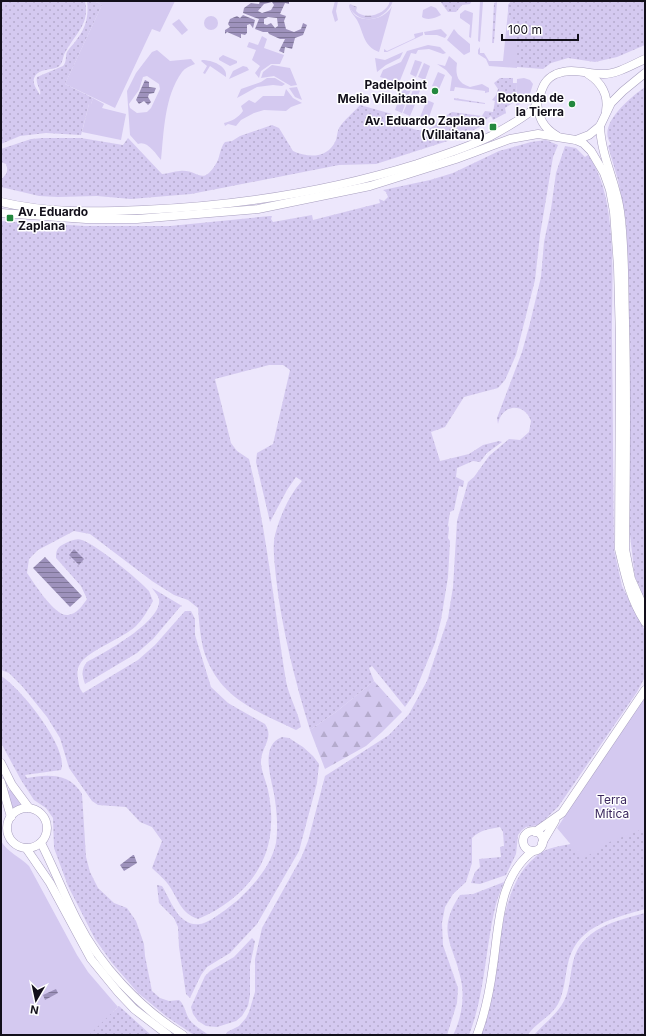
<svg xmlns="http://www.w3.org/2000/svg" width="646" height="1036" font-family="Inter,sans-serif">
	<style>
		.grass { fill: url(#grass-dots) }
		.forest { fill: url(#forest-firs) }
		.green { fill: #d4c9f0; fill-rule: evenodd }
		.water { fill: url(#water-rules); fill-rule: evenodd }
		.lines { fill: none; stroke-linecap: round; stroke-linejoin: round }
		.major-casing { stroke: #a89fbf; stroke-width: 9 }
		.major { stroke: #fff; stroke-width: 8 }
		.poi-dot { fill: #23883e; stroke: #fff; stroke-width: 1.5 }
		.labels { text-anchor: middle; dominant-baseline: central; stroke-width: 3; stroke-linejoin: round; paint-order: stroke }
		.poi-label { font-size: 12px; font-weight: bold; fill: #120f1a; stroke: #fff; text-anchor: end }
		.park-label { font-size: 12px; fill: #3c295f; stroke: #fff }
	</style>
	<defs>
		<pattern id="grass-dots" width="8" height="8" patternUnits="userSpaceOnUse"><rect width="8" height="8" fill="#d4c9f0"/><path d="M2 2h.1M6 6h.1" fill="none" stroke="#b5abcd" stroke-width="1.8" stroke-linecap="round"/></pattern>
		<pattern id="forest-firs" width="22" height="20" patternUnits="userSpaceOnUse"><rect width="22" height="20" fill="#d4c9f0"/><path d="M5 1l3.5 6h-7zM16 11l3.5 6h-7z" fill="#b5abcd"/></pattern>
		<pattern id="water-rules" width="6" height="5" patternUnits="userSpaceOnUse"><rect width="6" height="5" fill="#9e92bc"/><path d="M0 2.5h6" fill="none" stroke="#7f7698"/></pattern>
	</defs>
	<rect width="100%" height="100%" fill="#ede7fc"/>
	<g class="grass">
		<path d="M1 1H85C90 24 76 33 66 51 62 56 64 63 58 67 52 70 39 69 35 76 31 83 37 89 40 95 42 90 35 84 37 77L63 66C67 62 65 57 67 52 70 47 74 44 77 39 86 28 89 15 87 1H94L102 5 65 84 93 98 91 104H89L81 135 46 133 20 136 1 144Z"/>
		<path d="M440 1H472L470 4 462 5 456 12H448Z"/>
		<path d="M511 1H645V45L617 57 595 62 568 58 551 63 543 69 517 67V44L508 11V5Z"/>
		<path d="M497 2 494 42V43H492L494 3Z"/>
		<path d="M500 78H513V83H517L516 101 505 108 506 113 493 120 491 116 484 121 486 124 457 138 376 164 339 165 191 194 131 199 97 196 58 197 39 196 1 187V180C6 174 9 172 6 164L1 162V149L31 139 43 138H81L123 145 128 138 162 174C168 174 174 171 180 171 199 169 202 188 217 162 220 156 220 148 225 142L232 141 240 136 272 125 279 128 293 151C308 158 328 159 336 140 337 137 337 132 339 128 344 120 354 112 360 105L392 114 391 118C401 124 420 136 432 127 438 121 444 116 452 112L482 116 485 111 493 112 495 101 492 100 496 95 498 89 494 83Z"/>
		<path d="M645 87V599L635 577 629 527 628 287 626 222 618 180 608 146 611 144C596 125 631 97 645 87Z"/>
		<path d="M454 98 485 103V104L454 100Z"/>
		<path d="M546 140 558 145 553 157 540 235 535 280 516 355 505 380 498 388 464 397 445 427 431 432 440 461 469 454 483 445 499 441 502 442 487 453 480 462 473 461 457 468 456 477 464 481 463 487 459 486 454 510 450 512 448 525 449 528 448 538 450 541 448 577 441 620 435 643 414 694 405 707 372 666 369 668 374 681 336 712 310 730C295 681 282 630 276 578 275 564 272 549 275 535 280 516 289 495 302 481L296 477 287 490 270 522 256 462 257 453 273 444 290 370 283 365H269L215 379 231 443 237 451 249 459C267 532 274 607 286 681 289 697 298 711 301 727L296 730C254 710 217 697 203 648 200 635 199 621 198 608L188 600 174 595 152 581 90 534 74 531 38 550 29 559 27 573C34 583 55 617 68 615 77 614 82 606 87 599L81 586 56 558C56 551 57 547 64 544 70 541 76 538 82 540 97 545 138 579 149 591L153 601C148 610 143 619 136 626 122 639 87 651 80 664 77 669 77 673 78 679 79 685 79 688 83 693L138 660 155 645 185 611H191L195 619V635L211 687 228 703 265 724C275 739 260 747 261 764 262 773 266 781 268 790 270 800 272 813 271 824 270 869 239 902 198 919 181 913 179 901 170 887 166 880 158 874 152 868L162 841 152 827 140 822 126 807 98 805 92 801 69 768 60 738 47 717 22 686 9 673 1 670V221L85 226H170L270 216H272L271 219 273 222 312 215 313 220 380 203 379 199 384 201 388 197 386 192 383 190 430 180 453 173 499 151 531 142Z"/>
		<path d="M565 146 576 148 585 157 588 155C620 199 611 288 612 341 613 411 613 480 614 550L622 586 645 631V677L637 692 558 807 539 825 526 827 522 830 518 835 516 854 506 875 480 884 471 883 475 872 480 867 479 859 501 857 500 847 504 846 503 832 500 827C489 829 480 830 472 838V863L466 882 453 894 445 907 442 923 443 945 458 988 457 1003 447 1035H226L227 1032 239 1026 246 1018 249 1012 255 992V959L262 928 301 858 308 841 325 776 389 735 409 714 427 681 448 618 453 587 457 521 468 482 474 477 489 456 509 439 520 440 529 432 531 421C524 402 502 404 498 424L497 418 522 352 530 323 541 277 544 242 551 209 556 173Z"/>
		<path d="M152 588 182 606 180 607 153 639 137 653 85 684C82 675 81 669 87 662 104 653 163 621 159 599 158 595 154 591 152 588Z"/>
		<path d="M1 676C19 686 70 749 61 770L25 775 27 778C48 774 70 773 82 794L86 857 90 872 98 888 114 903 127 908 136 921 144 944 145 956 152 991 160 998 169 1001 179 1000C185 1005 185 1012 189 1019 194 1026 202 1030 209 1035H194L167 1017 138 993 112 963 95 939 68 886 54 848 53 818 46 808 34 800 21 780 1 743Z"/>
		<path d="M282 737 289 738 303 747 313 756 319 764 317 783 299 851 257 924 230 953 207 967 201 975 190 998 186 994 179 947 178 927 174 918 159 903 157 885 162 886C171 900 178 927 200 924 210 923 229 907 238 900 254 885 271 866 276 843 278 829 277 814 275 800 273 782 258 746 282 737Z"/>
		<path d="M645 808V909C615 918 579 925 569 959 565 974 565 991 558 1004 551 1017 535 1023 528 1035H481C505 981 489 886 542 852 552 846 566 846 577 842 600 833 623 819 645 808Z"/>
		<path d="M504 882C501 890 497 899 495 908 485 951 485 994 469 1035H453C461 1020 465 998 461 980 454 944 435 932 460 895L473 894Z"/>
		<path d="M645 913V1035H534C544 1023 556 1016 564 1001 570 990 570 974 573 962 581 928 616 921 645 913Z"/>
		<path d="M252 938 255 941 250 966V995L248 1006 242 1016 236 1021 217 1027 206 1026 198 1021 193 1014 191 1007 205 976 210 971 234 957Z"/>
		<path d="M119 1006 151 1035H78L114 1011Z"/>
	</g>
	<g class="forest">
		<path d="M390 1H393C386 21 359 27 349 6L350 4 357 7 356 11C365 21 387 14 390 1Z"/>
		<path d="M374 681 402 712 382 732 366 746 325 769 310 730 336 712Z"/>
	</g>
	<g class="green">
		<path d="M94 1H175L160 32 152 29 115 108 65 84 102 5Z"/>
		<path d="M335 1H338L336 11 338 20 335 22 332 12Z"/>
		<path d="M480 1H487L483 2 480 42 478 41Z"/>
		<path d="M349 6C352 10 352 13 356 16 368 23 386 18 392 6L379 52C363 46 364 33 357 20 354 15 350 12 349 6Z"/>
		<path d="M431 6 436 8 441 15C435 18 428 21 422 17L423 10Z"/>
		<path d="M465 10 473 13 471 38 469 37 470 25 460 18V14Z"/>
		<path d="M508 11 517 44V68L489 66 486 59 478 54V50L480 47V53H484L489 61H503Z"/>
		<circle cx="211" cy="23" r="7"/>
		<path d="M179 19 188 30 182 35 172 24Z"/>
		<path d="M441 29 447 35 445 38 437 35H425L424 32Z"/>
		<path d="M454 29 458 34 470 44V52L464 55 447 40Z"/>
		<path d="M423 32V35L387 52H384V49L387 51 415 38 414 34Z"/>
		<path d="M262 36 267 39 264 48 284 55 280 64H271L261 71 259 78 255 73 260 66 252 60 256 50 247 47 249 42 258 45Z"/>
		<path d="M428 45 440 47 446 53 443 54 429 49 418 50 416 54 411 53 399 83 380 77 383 70 401 62 407 51Z"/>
		<path d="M157 50 170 61 191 59 195 64C190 66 185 68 182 72 164 97 164 132 161 160 156 154 147 140 138 144L130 135 127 91 136 73 152 52ZM147 76 159 84 160 89 151 108 147 112 137 113 130 108 129 104 139 90 143 77Z"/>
		<path d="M403 52 400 58 386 65 377 72 375 58 385 60Z"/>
		<path d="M223 55 237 61V63L230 66 219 60V58Z"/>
		<path d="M449 56 457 63C455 76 458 83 470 87L482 84 489 88V92L485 93V91L455 87 454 91H450L452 77 446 70 437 64 445 66Z"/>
		<path d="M202 60C212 60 228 66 226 77L210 66 205 74 203 73 207 66 201 61Z"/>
		<path d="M415 60 422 62 416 77 410 74Z"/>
		<path d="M424 63 430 66 425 80 418 77Z"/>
		<path d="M272 65 290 68 297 85 291 86 274 76 261 78 263 72Z"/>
		<path d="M243 66 247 67 249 70 229 79 233 71Z"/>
		<path d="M438 72 445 75 439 89 432 86Z"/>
		<path d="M267 78H275L285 84 282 86 273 85 257 87 237 98 241 89 261 82Z"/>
		<path d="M524 78 530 80 533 84 529 97 516 107 517 79Z"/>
		<path d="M407 80 413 83 408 97 401 94Z"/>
		<path d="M415 84 422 86 416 100 410 98Z"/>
		<path d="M297 87 302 100 295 97 289 88Z"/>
		<path d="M286 89 293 98 302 103 291 107 286 111 264 110 254 113 241 120 236 126 228 124 225 126 224 123C232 121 238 118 243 111L241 106 249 100 255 103 263 96H284Z"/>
		<path d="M400 96 407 99 402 113 395 110Z"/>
		<path d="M93 98 104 104 102 108 126 114 121 140 82 132 89 104H91Z"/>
		<path d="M409 99 416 102 410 116 403 113Z"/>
		<path d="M427 100 434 103 428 120 420 117Z"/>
		<path d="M645 696V828L607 843 583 859 557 828Z"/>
		<path d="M11 789 22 807 13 811 7 791Z"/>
		<path d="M1 841C7 852 20 857 29 866L77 955 88 972 118 1007 89 1035H1Z"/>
	</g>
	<g class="water">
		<path d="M260 1 289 2V4L285 3 280 14 286 16 284 21 286 29 294 32 301 29 303 23 307 25 303 35 295 38 292 49 285 47 284 53 279 51 285 39H280L269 34 268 32H263L255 29 259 19 243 13 244 8 251 3 259 4ZM272 2 274 5 271 10 262 13 258 11 264 4ZM268 17 277 18 278 26 275 28 271 23 267 25 264 24V19Z"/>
		<path d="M243 15 255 20 253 28 250 24 247 25V33L245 35 241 34V38L227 32 225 34V30L230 27 228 24 230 19 237 16 240 18Z"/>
		<path d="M145 80 149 82V87L156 88 154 93 149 94 148 97 151 102 148 105 144 101 139 104 136 100Z"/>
		<path d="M74 549 84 559 79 565 69 555Z"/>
		<path d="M45 557 82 596 70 607 33 568Z"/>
		<path d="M133 855H134L137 863 124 871 120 865Z"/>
		<path d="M56 989 58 993 45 1000 43 995Z"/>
	</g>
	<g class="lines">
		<defs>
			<g id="major">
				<path d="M588 74C601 82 609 95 606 111"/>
				<path d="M537 101C538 117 543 128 557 136"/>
				<path d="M600 126C601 156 616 182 620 211 625 248 624 284 625 321 627 397 626 473 625 549L631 579 645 610"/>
				<path d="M576 140 589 135 600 126 611 103 623 91 645 73"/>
				<path d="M1 202C46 213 96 212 142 210 235 206 327 192 417 164 442 155 467 148 491 136 500 131 529 115 534 108 543 95 539 82 556 74 572 67 586 74 603 74 617 74 632 65 645 59"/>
				<path d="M1 213 86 219H137L258 209 370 186 456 159 510 139 538 134 576 140 583 143 591 151 604 173 610 190 614 212 618 267 620 340 619 549C625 575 630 599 645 622"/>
				<path d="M1 763 12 785 29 808"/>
				<path d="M1 782 11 817"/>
				<circle cx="27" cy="828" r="20"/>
				<circle cx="533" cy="841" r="10"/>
				<path d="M535 832 562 813 645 690"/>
				<path d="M41 843C54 868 64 895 77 920 100 966 140 1008 183 1035"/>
				<path d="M542 843 555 821"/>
				<path d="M26 848 50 883 91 959 118 992 134 1009 168 1035"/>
				<path d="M477 1035C485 1014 490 989 493 966 499 927 498 877 533 851"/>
			</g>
		</defs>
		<use href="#major" class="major-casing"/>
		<use href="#major" class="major"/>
	</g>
	<g class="poi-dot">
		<circle cx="435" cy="91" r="4"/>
		<circle cx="572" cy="104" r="4"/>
		<rect x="489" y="123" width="8" height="8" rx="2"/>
		<rect x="6" y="214" width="8" height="8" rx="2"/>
	</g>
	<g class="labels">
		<g class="poi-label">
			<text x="427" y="84">Padelpoint<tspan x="427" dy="14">Melia Villaitana</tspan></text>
			<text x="564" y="97">Rotonda de<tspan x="564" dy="14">la Tierra</tspan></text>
			<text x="485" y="120">Av. Eduardo Zaplana<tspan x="485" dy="14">(Villaitana)</tspan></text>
			<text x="18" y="211" text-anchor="start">Av. Eduardo<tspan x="18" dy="14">Zaplana</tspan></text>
		</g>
		<g class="park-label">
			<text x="612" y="799">Terra<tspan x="612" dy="14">Mítica</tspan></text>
		</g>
	</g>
	<rect width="646" height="1036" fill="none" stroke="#120f1a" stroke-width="4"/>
	<g transform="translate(36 1000) rotate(189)" stroke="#ffffff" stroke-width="3" paint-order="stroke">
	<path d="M0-3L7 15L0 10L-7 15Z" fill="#120f1a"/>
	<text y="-6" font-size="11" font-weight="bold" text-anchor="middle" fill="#120f1a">N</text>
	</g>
	<path d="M502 34v6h76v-6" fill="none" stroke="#120f1a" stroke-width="2"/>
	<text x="508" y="34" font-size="12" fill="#120f1a" stroke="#ffffff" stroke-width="3" paint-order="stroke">100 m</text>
</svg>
